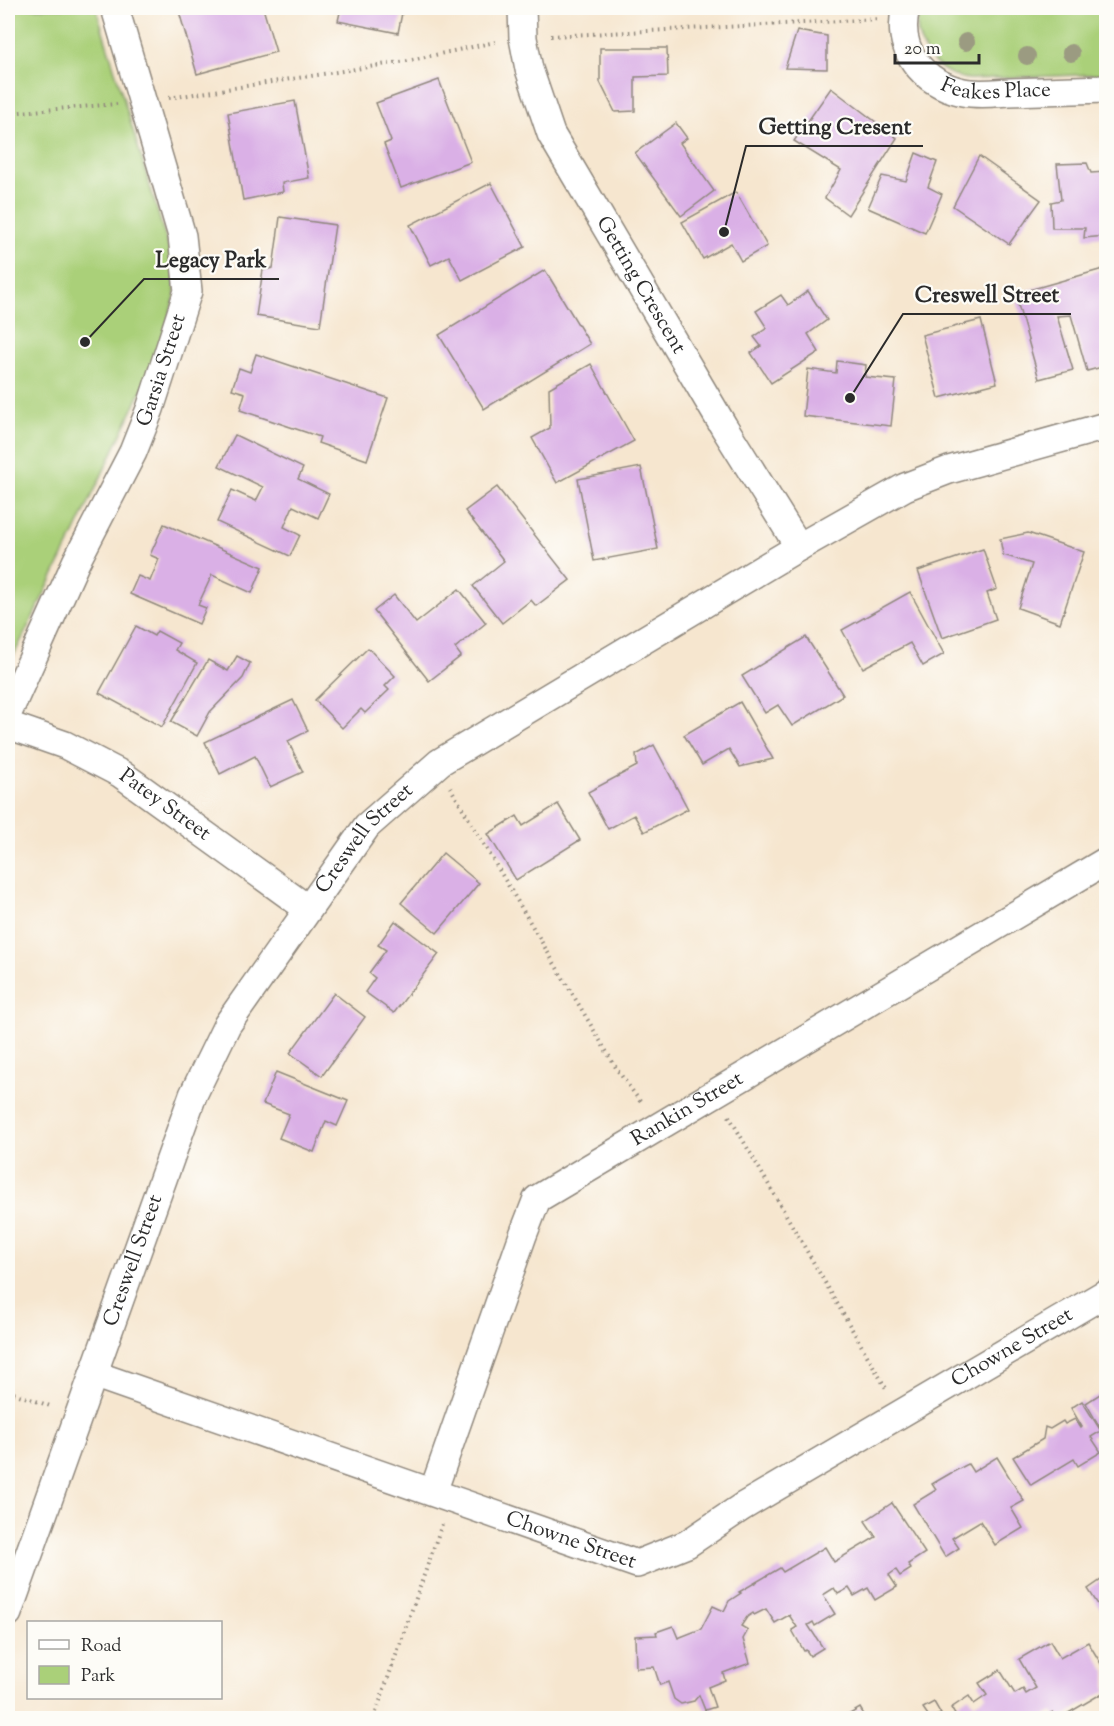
<svg xmlns="http://www.w3.org/2000/svg" width="1114" height="1726" font-family="'Sorts Mill Goudy',serif">
	<style>
		.green { fill: #aad079; stroke: #6a7e52; stroke-width: 1.5 }
		.building { fill: #dab0e6 }
		.lines { fill: none; stroke-linecap: round; stroke-linejoin: round }
		.street-casing { stroke: #90887d; stroke-width: 30 }
		.path { stroke: #90887d; stroke-width: 4; stroke-dasharray: 1.5 4.5; stroke-linecap: butt }
		.street { stroke: #fff; stroke-width: 27 }
		.tree { fill: #9b9b81 }
		.labels { text-anchor: middle; dominant-baseline: central; stroke-width: 4.5; stroke-linejoin: round; paint-order: stroke }
		.street-label { font-size: 21px; fill: #2b2b2b; stroke: #fdfcf7 }
		.leader { fill: none; stroke: #2b2b2b; stroke-width: 2 }
		.callout-dot { fill: #2b2b2b; stroke: #fdfcf7; stroke-width: 2 }
		.callout-label { font-size: 22px; text-anchor: middle; font-weight: bold; fill: #2b2b2b; stroke: #fdfcf7; stroke-width: 4.5; stroke-linejoin: round; paint-order: stroke }
	</style>
	<rect width="100%" height="100%" fill="#fdfcf7"/>
	<filter id="ink" filterUnits="userSpaceOnUse"><feTurbulence type="fractalNoise" baseFrequency=".0167" numOctaves="2"/><feDisplacementMap in="SourceGraphic" scale="12" xChannelSelector="R" yChannelSelector="G"/><feConvolveMatrix kernelMatrix="1 2 1 2 8 2 1 2 1" color-interpolation-filters="sRGB"/></filter>
	<filter id="wash" filterUnits="userSpaceOnUse"><feTurbulence type="fractalNoise" baseFrequency=".008" numOctaves="4" result="noise"/><feDisplacementMap in="SourceGraphic" scale="24" xChannelSelector="R" yChannelSelector="G"/><feGaussianBlur stdDeviation="1.35" result="paint"/><feColorMatrix in="noise" values="0 0 0 0 0 0 0 0 0 0 0 0 0 0 0 0 0 1.4 0 .05"/><feComposite in="paint" operator="in"/></filter>
	<g filter="url(#wash)">
		<rect width="100%" height="100%" fill="#f6e6cf"/>
		<g class="green">
			<path d="M8 8H96L174 266 175 296 154 364 73 536 8 667Z"/>
			<path d="M920 8H1106V74L970 79C936 76 908 41 920 8Z"/>
		</g>
		<g id="blocks">
			<g class="building">
				<path d="M178 8H263L276 52 197 74Z"/>
				<path d="M341 8H403L398 33 338 21Z"/>
				<path d="M797 31 827 36V69L785 68Z"/>
				<path d="M600 48H667L668 76 635 77V111L615 112 600 82Z"/>
				<path d="M439 80 471 162 401 188 384 144 391 141 376 103Z"/>
				<path d="M831 88 897 138 848 215 825 198 841 170 794 141Z"/>
				<path d="M295 101 309 178 282 183 283 192 243 200 228 113Z"/>
				<path d="M676 123 687 138 680 143 714 191 681 216 635 153Z"/>
				<path d="M916 153 937 162 928 187 942 194 925 233 868 208 882 176 906 181Z"/>
				<path d="M979 156 1041 200 1009 244 953 206Z"/>
				<path d="M1087 163 1091 173 1106 172V236L1084 238 1085 228H1052L1051 202 1061 200 1057 164Z"/>
				<path d="M491 183 525 247 462 280 449 256 431 265 410 225Z"/>
				<path d="M736 192 767 246 741 261 731 243 703 259 682 222Z"/>
				<path d="M280 217 335 225 320 326 256 316 263 270 273 268Z"/>
				<path d="M1103 269 1106 282V366L1087 371 1071 315 1057 316 1073 370 1039 379 1015 294Z"/>
				<path d="M545 270 590 344 484 409 439 335Z"/>
				<path d="M808 291 827 320 808 334 819 352 771 383 751 353 761 346 754 337 767 328 756 311 781 295 788 305Z"/>
				<path d="M981 320 997 383 939 398 922 335Z"/>
				<path d="M256 354 388 398 367 460 318 443 320 437 240 410 245 393 232 389 239 368 250 372Z"/>
				<path d="M837 361 866 365 865 377 896 380 891 426 803 416 808 369 836 373Z"/>
				<path d="M591 364 634 441 557 483 532 438 550 428 549 388Z"/>
				<path d="M235 435 303 468 298 479 329 494 318 518 293 506 284 527 300 535 290 556 217 522 232 490 256 501 263 487 219 466Z"/>
				<path d="M641 467 658 549 594 561 578 479Z"/>
				<path d="M497 487 570 580 536 606 531 600 502 623 473 586 504 561 465 511Z"/>
				<path d="M164 524 263 567 252 593 212 575 198 605 206 608 199 624 130 594 138 576 150 581 159 559 150 555Z"/>
				<path d="M1028 533 1084 552 1060 623 1018 608 1032 564 1003 555 1000 539Z"/>
				<path d="M983 549 997 589 987 593 996 619 942 638 918 571Z"/>
				<path d="M459 589 486 623 455 648 461 656 429 681 374 611 394 595 416 623Z"/>
				<path d="M910 592 944 654 923 666 910 643 863 668 842 630Z"/>
				<path d="M136 626 154 636 157 631 179 643 175 650 197 663 162 727 99 693Z"/>
				<path d="M806 637 843 695 792 726 778 705 765 713 742 676Z"/>
				<path d="M368 648 395 676 385 686 389 690 365 713 361 709 342 728 315 700Z"/>
				<path d="M237 656 250 663 243 678 210 712 197 736 171 722 208 660 228 671Z"/>
				<path d="M293 700 308 731 288 741 303 772 270 787 255 756 220 774 205 742Z"/>
				<path d="M740 702 773 759 740 767 729 749 702 765 684 735Z"/>
				<path d="M654 745 688 809 644 832 634 815 608 829 588 792 637 766 636 755Z"/>
				<path d="M558 804 580 840 516 880 488 834 517 816 523 826Z"/>
				<path d="M443 853 479 883 437 933 401 903Z"/>
				<path d="M395 921 439 954 394 1013 365 992 375 978 369 973 386 950 378 945Z"/>
				<path d="M334 993 365 1017 322 1076 290 1053Z"/>
				<path d="M276 1072 348 1101 337 1126 326 1121 314 1152 279 1138 289 1114 263 1104Z"/>
				<path d="M1103 1392 1106 1397V1438L1086 1403Z"/>
				<path d="M1082 1401 1101 1431 1091 1437 1101 1452 1078 1466 1074 1459 1031 1485 1013 1457 1043 1439 1045 1427 1050 1429 1063 1421 1065 1424 1075 1419 1081 1428 1082 1427 1071 1408Z"/>
				<path d="M997 1457 1024 1501 1011 1508 1023 1528 995 1545 980 1521 952 1538 959 1548 945 1557 913 1504 936 1490 932 1484 951 1473 968 1464 973 1472Z"/>
				<path d="M892 1503 925 1553 908 1564 911 1569 900 1576 896 1570 889 1575 897 1587 875 1600 868 1588 854 1596 849 1588 838 1594 834 1588 823 1595 835 1614 815 1626 813 1622 808 1625 823 1648 810 1656 806 1650 804 1651 792 1630 797 1627 789 1615 775 1623 766 1609 754 1615 753 1613 747 1617 741 1626 748 1630 743 1639 750 1663 723 1673 725 1680 708 1687 715 1707 705 1710 699 1695 694 1701 681 1704 674 1699 668 1682 660 1685 654 1667 636 1668 635 1636 657 1635 656 1632 673 1626 678 1638 701 1629 713 1606 724 1611 729 1601 741 1593 739 1592 780 1568 783 1572 825 1547 834 1562 876 1537 865 1521Z"/>
				<path d="M1104 1578 1105 1581 1106 1580V1617L1088 1589Z"/>
				<path d="M1050 1641 1060 1658 1088 1642 1106 1672V1691L1060 1718H1057L1053 1712 1041 1718H957L951 1708 969 1696 974 1704 987 1695 979 1683 1000 1670 1015 1694 1023 1689 1026 1694 1036 1688 1019 1659Z"/>
				<path d="M934 1702 941 1714 930 1718 923 1708Z"/>
				<path d="M860 1708 866 1718H843Z"/>
			</g>
		</g>
	</g>
	<g filter="url(#ink)">
		<use href="#blocks" fill-opacity="0" stroke="#90887d" stroke-width="1.5"/>
		<g class="lines">
			<defs>
				<g id="street">
					<path id="s1" d="M522 8 523 38 529 69 551 134 724 427 799 547"/>
					<path id="s2" d="M906 8C895 49 922 83 963 92 978 95 994 93 1009 92 1042 91 1074 90 1106 89"/>
					<path id="s3" d="M8 713 76 562 133 452 150 409 188 291 182 236 115 8"/>
					<path id="s4" d="M8 725 65 745 121 774 308 909"/>
					<path id="s5" d="M93 1374 637 1564 687 1544 742 1507 1106 1293"/>
					<path id="s6" d="M433 1492 523 1235 537 1199 1106 861"/>
					<path id="s7" d="M8 1613 193 1095 227 1025 367 826 440 762 799 547 905 487 949 470 1106 426"/>
				</g>
			</defs>
			<use href="#street" class="street-casing"/>
			<g class="path">
				<path d="M551 36 879 19"/>
				<path d="M169 98 407 61 495 42"/>
				<path d="M8 113 117 104"/>
				<path d="M450 787 618 1071 642 1104"/>
				<path d="M729 1116 887 1390"/>
				<path d="M8 1391 53 1407"/>
				<path d="M374 1718 442 1524"/>
			</g>
			<use href="#street" class="street"/>
		</g>
		<g class="tree">
			<circle cx="966" cy="42" r="9"/>
			<circle cx="1071" cy="53" r="9"/>
			<circle cx="1027" cy="56" r="9"/>
		</g>
	</g>
	<g class="labels">
		<g class="street-label">
			<text stroke="none"><textPath href="#s2" startOffset="147">Feakes Place</textPath></text>
			<text stroke="none"><textPath href="#s1" startOffset="306">Getting Crescent</textPath></text>
			<text stroke="none"><textPath href="#s3" startOffset="376">Garsia Street</textPath></text>
			<text stroke="none"><textPath href="#s4" startOffset="177">Patey Street</textPath></text>
			<text stroke="none"><textPath href="#s7" startOffset="860">Creswell Street</textPath></text>
			<text stroke="none"><textPath href="#s6" startOffset="486">Rankin Street</textPath></text>
			<text stroke="none"><textPath href="#s7" startOffset="374">Creswell Street</textPath></text>
			<text stroke="none"><textPath href="#s5" startOffset="1010">Chowne Street</textPath></text>
			<text stroke="none"><textPath href="#s5" startOffset="506">Chowne Street</textPath></text>
		</g>
	</g>
	<path class="leader" d="M724 232L746 146H923M85 342L144 279H279M850 398L903 314H1071"/>
	<g class="callout-dot">
		<circle cx="724" cy="232" r="6"/>
		<circle cx="85" cy="342" r="6"/>
		<circle cx="850" cy="398" r="6"/>
	</g>
	<g class="callout-label">
		<text x="835" y="134">Getting Cresent</text>
		<text x="211" y="267">Legacy Park</text>
		<text x="987" y="302">Creswell Street</text>
	</g>
	<rect width="1114" height="1726" fill="none" stroke="#fdfcf7" stroke-width="30"/>
	<rect x="27" y="1621" width="195" height="78" fill="#fdfcf7" stroke="#a9a8a5" stroke-width="1.5"/>
	<rect x="39" y="1640" width="30" height="9" fill="#ffffff" stroke="#a9a8a5" stroke-width="1.5"/>
	<text x="81" y="1651" font-size="18" fill="#2b2b2b">Road</text>
	<rect x="39" y="1666" width="30" height="18" fill="#aad079" stroke="#a9a8a5" stroke-width="1.5"/>
	<text x="81" y="1681" font-size="18" fill="#2b2b2b">Park</text>
	<path d="M895 54v9h84v-9" fill="none" stroke="#2b2b2b" stroke-width="3"/>
	<text x="904" y="54" font-size="18" fill="#2b2b2b" stroke="#fdfcf7" stroke-width="4.5" paint-order="stroke">20 m</text>
</svg>
